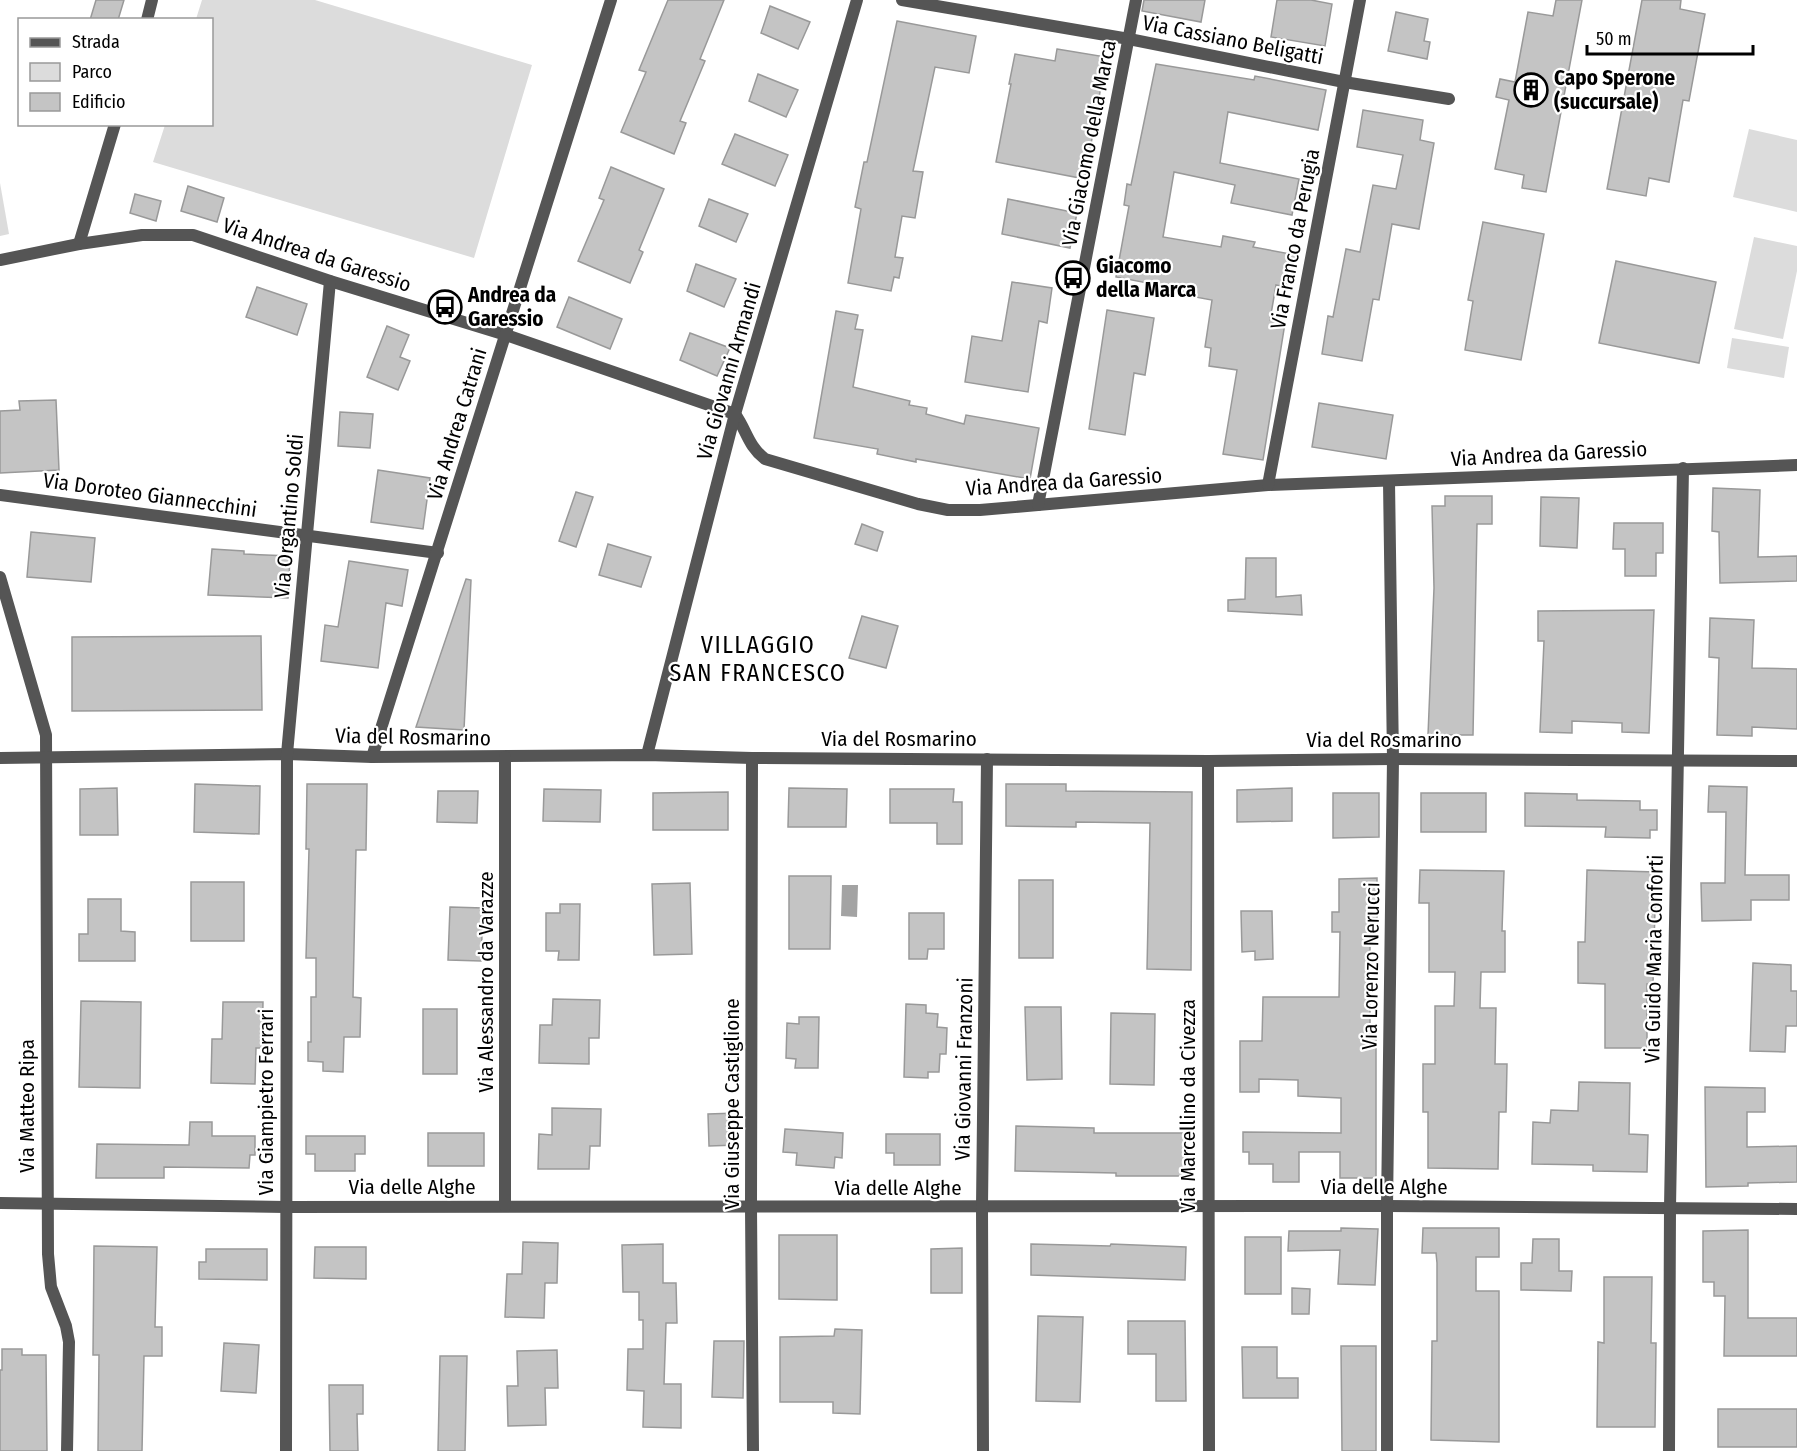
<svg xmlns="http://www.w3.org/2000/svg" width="1797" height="1451" font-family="'Fira Sans Condensed',sans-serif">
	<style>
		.green { fill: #dcdcdc }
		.water { fill: #a3a3a3 }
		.building { fill: #c4c4c4; stroke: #999; stroke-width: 1.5 }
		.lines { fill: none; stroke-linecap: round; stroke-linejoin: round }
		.street { stroke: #555; stroke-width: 12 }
		.labels { text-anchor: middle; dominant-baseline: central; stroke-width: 4.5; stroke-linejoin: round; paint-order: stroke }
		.street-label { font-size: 21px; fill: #000; stroke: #fff }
		.poi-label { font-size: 21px; font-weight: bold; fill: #000; stroke: #fff; text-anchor: start }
		.quarter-label { font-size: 24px; letter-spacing: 1.5px; fill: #000; stroke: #fff }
	</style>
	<rect width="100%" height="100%" fill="#fff"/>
	<g class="green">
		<path d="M202 0H315L532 65 474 258 153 162 165 125 212 124V20L196 19Z"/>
		<path d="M1749 129 1797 140V212L1733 197Z"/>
		<path d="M0 183 9 234 0 236Z"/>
		<path d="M1754 237 1797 246V271L1783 339 1734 329Z"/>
		<path d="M1732 338 1789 347 1784 378 1727 368Z"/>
	</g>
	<path class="water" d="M842 885H858L857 917 841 916Z"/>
	<g class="building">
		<path d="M96 0H124L118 20H90Z"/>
		<path d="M668 0H724L700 59 705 61 680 121 686 123 674 154 621 132 646 72 639 70Z"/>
		<path d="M1144 0H1205L1201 22 1142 11Z"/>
		<path d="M1277 0H1311L1332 4 1325 46 1271 37Z"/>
		<path d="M1556 0H1582L1546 192 1522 188 1524 175 1495 169 1509 100 1496 97 1500 79 1515 82 1528 12 1553 16Z"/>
		<path d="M1642 0H1681L1680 9 1705 14 1689 101 1683 100 1669 182 1649 178 1646 196 1607 189Z"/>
		<path d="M770 6 810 22 798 49 761 33Z"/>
		<path d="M1396 12 1428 19 1424 41 1430 42 1427 59 1388 51Z"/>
		<path d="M897 21 976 36 969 73 935 67 913 171 923 172 915 218 902 216 895 257 903 258 899 278 894 277 891 291 848 283 861 209 855 207 864 162H867Z"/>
		<path d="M1057 49 1106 57 1085 179 996 162 1011 84H1009L1015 54 1055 61Z"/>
		<path d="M1156 64 1254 80 1255 76 1326 90 1318 130 1228 112 1220 163 1299 179 1292 215 1231 203 1235 185 1174 172 1163 237 1221 247 1223 236 1255 242 1253 247 1296 255 1289 288 1276 285 1270 320 1285 323 1263 460 1223 454 1237 370 1209 366 1211 348 1205 347 1212 300 1152 289 1153 284 1116 277 1129 206 1124 205 1127 184 1131 185Z"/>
		<path d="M758 74 798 90 786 117 749 101Z"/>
		<path d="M1363 110 1423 120 1420 140 1434 143 1419 229 1392 224 1379 300 1373 299 1362 361 1322 354 1328 316 1333 317 1346 249 1360 252 1373 185 1396 189 1403 155 1357 147Z"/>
		<path d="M735 134 788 155 775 186 722 164Z"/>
		<path d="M611 167 664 189 639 250 643 252 630 283 578 261 604 200 599 198Z"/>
		<path d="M188 186 224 198 217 222 181 211Z"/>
		<path d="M135 194 161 201 156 221 130 213Z"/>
		<path d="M709 199 748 214 736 242 699 226Z"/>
		<path d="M1008 199 1077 213 1070 248 1002 234Z"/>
		<path d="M1483 222 1544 234 1521 360 1465 350 1473 301 1468 300Z"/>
		<path d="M1616 261 1716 282 1699 363 1599 343Z"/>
		<path d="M696 264 736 279 724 307 687 291Z"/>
		<path d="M1012 282 1052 288 1047 323 1039 321 1028 392 965 382 972 336 1002 341Z"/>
		<path d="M257 287 307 304 297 335 246 317Z"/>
		<path d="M569 297 622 319 610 349 557 327Z"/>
		<path d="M1107 310 1154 318 1145 375 1134 373 1125 435 1089 429Z"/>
		<path d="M836 311 858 315 855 329 863 330 853 387 910 401 909 405 927 408 926 414 964 424 966 415 1039 428 1030 479 916 459V462L877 454 878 449 814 438Z"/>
		<path d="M387 326 409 335 400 357 410 361 398 390 367 377Z"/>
		<path d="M690 333 730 348 717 376 680 360Z"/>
		<path d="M56 400 59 470 0 473V411L20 410 19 401Z"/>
		<path d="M1319 403 1393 415 1386 459 1312 447Z"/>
		<path d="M340 412 373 414 370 448 338 446Z"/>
		<path d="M378 470 430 478 423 529 371 522Z"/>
		<path d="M1713 488 1760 490 1758 557 1797 556V581L1720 583 1719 532 1712 531Z"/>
		<path d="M576 492 593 497 576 547 559 541Z"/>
		<path d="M1445 496H1492V524H1477L1473 735H1428L1434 588 1432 506H1445Z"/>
		<path d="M1541 497 1579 498 1577 548 1540 546Z"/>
		<path d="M1614 523H1663V553H1656V576H1625V549H1613Z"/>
		<path d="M862 524 883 532 877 551 855 544Z"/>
		<path d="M31 532 95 538 91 582 27 577Z"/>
		<path d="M608 544 651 557 641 587 599 575Z"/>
		<path d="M212 549 244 551V554L290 556 288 598 208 595Z"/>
		<path d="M1246 558H1276V597L1301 595 1302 615 1228 611V600L1245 599Z"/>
		<path d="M349 561 408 570 402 606 386 603 378 668 321 661 325 625 338 627Z"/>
		<path d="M466 579 471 580 464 730 416 727Z"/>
		<path d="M1654 610 1649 733 1622 732V723L1572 721V733L1540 732 1544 641H1538V611Z"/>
		<path d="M862 616 898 626 886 668 849 658Z"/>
		<path d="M1710 618 1754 620 1752 668 1797 669V729L1752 727V736L1717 735 1719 658 1709 657Z"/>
		<path d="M261 636 262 710 72 711V637Z"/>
		<path d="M195 784 260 786 259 834 194 832Z"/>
		<path d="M307 784H367L366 850H356L353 997 361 998 360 1037H344L343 1072 323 1071V1062L308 1061V1042H311V997H316V958H306L309 849H306Z"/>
		<path d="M1006 784H1066V791L1192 792 1191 970 1147 969 1150 823 1076 822V827L1006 826Z"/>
		<path d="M1709 786 1747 787 1745 875H1789V900H1751V920L1702 921 1701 883H1725L1726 812H1708Z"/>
		<path d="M117 788 118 835H80V789Z"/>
		<path d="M789 788 847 789 846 827H788Z"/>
		<path d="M1292 788V821L1237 822V790Z"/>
		<path d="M544 789 601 790 600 822 543 821Z"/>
		<path d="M890 789H954L953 802H962V844H937V823H890Z"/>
		<path d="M438 791H478L477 823 437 822Z"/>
		<path d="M728 792V830H653V793Z"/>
		<path d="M1333 793H1379V837L1333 838Z"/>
		<rect x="1421" y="793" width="65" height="39"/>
		<path d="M1525 793 1577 794V800L1640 801V810H1657V830H1650V838L1605 837 1606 827 1525 826Z"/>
		<path d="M1420 870 1504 871 1502 931H1505V972H1481L1480 1008H1496L1495 1064H1507L1506 1112H1499L1498 1169 1428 1168V1112H1423V1064H1435V1006H1454L1455 972H1429V903H1419Z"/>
		<path d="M1587 870 1656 872 1653 984H1647V1048H1605V984L1578 983V942H1585Z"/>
		<path d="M789 876H831L830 949H789Z"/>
		<path d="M1377 878V932H1370V1037H1376V1178H1340V1152H1299V1182H1273V1164H1249V1152H1243V1132L1341 1133V1098L1298 1096V1080L1259 1079V1092H1240V1041H1262L1263 997H1339L1340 932H1332V912H1339V879Z"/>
		<rect x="1019" y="880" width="34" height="78"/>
		<rect x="191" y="882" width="53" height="59"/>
		<path d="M690 883 692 954 654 955 652 884Z"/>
		<path d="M88 899H121V931L135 932V961H79V934H88Z"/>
		<path d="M560 904H580L579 960H558L559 951H546V913H560Z"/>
		<path d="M450 907 483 908 481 961 448 960Z"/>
		<path d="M1241 911H1272L1273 959 1255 960V951L1242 952Z"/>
		<path d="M909 913H944V949H928L927 959H909Z"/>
		<path d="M1753 963 1791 965V991H1797V1026H1786L1785 1052 1750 1051Z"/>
		<path d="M553 999 600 1000 599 1038H589V1064L539 1063 540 1025H552Z"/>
		<path d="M81 1001 141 1002 140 1088 79 1087Z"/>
		<path d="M223 1002H263L262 1048H256L255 1084 211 1083 212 1039H222Z"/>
		<path d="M906 1004 926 1005V1013L938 1014 937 1027 947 1028 946 1054H940L939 1072H928V1078L904 1077Z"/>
		<path d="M1025 1007H1061L1062 1079 1027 1080Z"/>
		<rect x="423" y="1009" width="34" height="65"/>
		<path d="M1111 1013 1155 1014 1154 1085 1110 1084Z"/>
		<path d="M799 1017H819L818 1068H795L796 1059 786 1058 787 1023 799 1024Z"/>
		<path d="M1579 1082 1630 1083 1629 1134 1648 1135 1647 1172 1593 1171V1165L1532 1164 1533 1122 1550 1123 1551 1110 1578 1111Z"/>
		<path d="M1705 1087 1765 1088V1112H1747V1147L1797 1146V1182L1748 1183V1186L1706 1187Z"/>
		<path d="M552 1108 601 1109 600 1146H590L589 1169H538L539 1134 552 1135Z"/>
		<path d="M737 1113V1145L709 1146 708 1114Z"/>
		<path d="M190 1122H212V1136H255V1155H250L249 1168 164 1167V1178H96L97 1144 189 1145Z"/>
		<path d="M1016 1126 1094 1128V1133H1184V1176H1116V1173L1015 1171Z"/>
		<path d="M785 1129 843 1133 842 1158 835 1157 834 1168 796 1165 797 1153 783 1152Z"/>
		<rect x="428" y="1133" width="56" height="33"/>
		<path d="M886 1134H940V1165H894V1153H886Z"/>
		<path d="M306 1136H365V1154H355V1171H315V1154H306Z"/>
		<path d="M1341 1228 1378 1229 1375 1285 1338 1284 1340 1250 1288 1251 1289 1231H1341Z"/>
		<path d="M1423 1228H1499V1257H1476V1291H1499V1442L1431 1440 1432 1341H1437V1263L1436 1253H1422Z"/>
		<path d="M1748 1230V1318H1797V1356H1724L1725 1296H1714V1282H1703V1231Z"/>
		<path d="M779 1235H837V1300L779 1299Z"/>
		<rect x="1245" y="1237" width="36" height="57"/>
		<path d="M1533 1239H1559V1271H1572L1571 1291 1521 1290V1263H1532Z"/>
		<path d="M523 1242 558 1243 557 1283H545L544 1318 505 1317 507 1274H522Z"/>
		<path d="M663 1244V1283H676L677 1323H666L664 1384H681V1428L643 1427 644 1391 627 1390 628 1349H643V1320H639V1292H623L622 1245Z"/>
		<path d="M1031 1244 1110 1246 1111 1244 1186 1247 1185 1280 1031 1275Z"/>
		<path d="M94 1246 157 1247 155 1327H162V1356H144L142 1451H98L99 1355H93Z"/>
		<path d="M315 1247H366V1279L314 1278Z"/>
		<path d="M962 1248V1293H931V1249Z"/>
		<path d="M206 1249H267V1280L199 1279V1262H206Z"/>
		<path d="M1604 1277H1652L1651 1343H1656L1655 1427H1597L1598 1342 1604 1343Z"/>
		<path d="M1292 1288 1310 1289 1309 1314H1292Z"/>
		<path d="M1038 1316 1083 1317 1080 1402 1036 1401Z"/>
		<path d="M1128 1321H1185L1186 1401H1156V1354H1128Z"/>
		<path d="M835 1329 862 1330 860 1414 833 1413V1402H780V1337L834 1336Z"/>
		<path d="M714 1341H744L743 1398 712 1397Z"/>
		<path d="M224 1343 259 1345 256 1393 221 1391Z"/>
		<path d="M1341 1346H1376V1451H1342Z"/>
		<path d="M1242 1347H1277V1378H1298V1398H1243Z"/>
		<path d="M2 1349H22V1355H46L47 1451H0V1370H2Z"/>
		<path d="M557 1350 558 1388H545L546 1425 508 1426 507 1386H518L517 1351Z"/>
		<path d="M440 1356H467L465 1451H438Z"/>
		<path d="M329 1385H363V1414H357L358 1451H330Z"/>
		<rect x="1718" y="1409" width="79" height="38"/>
	</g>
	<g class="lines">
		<g class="street">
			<path d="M902 0 1129 39 1344 82 1449 99"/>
			<path d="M147 20 152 0"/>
			<path d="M79 244 115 124"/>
			<path d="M0 260 79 244 142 235H193L330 281 506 335 735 414C747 431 748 446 765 459L918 504 948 510H980L1268 485 1797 465"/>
			<path d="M1268 485 1360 0"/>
			<path d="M0 495 438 553"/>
			<path d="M1038 505 1136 0"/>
			<path d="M0 577 46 735 48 1254 51 1287 66 1326 69 1342 67 1451"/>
			<path d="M647 755 735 414 857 0"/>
			<path d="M372 757 611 0"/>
			<path d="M0 758 287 754 372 757 647 755 752 758 1208 761 1393 759 1797 761"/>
			<path d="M752 758 751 1208 753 1451"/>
			<path d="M1208 761 1209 1451"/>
			<path d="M0 1203 285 1207 1387 1206 1797 1209"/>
			<path d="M505 1206V757"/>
			<path d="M286 1451 287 754 330 281"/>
			<path d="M983 1451 982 1207 987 759"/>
			<path d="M1387 1451V1206L1393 759 1389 482"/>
			<path d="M1669 1451 1670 1207 1683 468"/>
		</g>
	</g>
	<defs>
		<symbol id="building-ring" viewBox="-11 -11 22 22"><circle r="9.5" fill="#fff" stroke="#000" stroke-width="1.5"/><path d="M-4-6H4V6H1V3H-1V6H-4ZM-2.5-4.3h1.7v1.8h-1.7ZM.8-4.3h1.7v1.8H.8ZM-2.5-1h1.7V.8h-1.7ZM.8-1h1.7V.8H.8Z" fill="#000"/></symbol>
		<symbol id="bus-ring" viewBox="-11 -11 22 22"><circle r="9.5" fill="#fff" stroke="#000" stroke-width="1.5"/><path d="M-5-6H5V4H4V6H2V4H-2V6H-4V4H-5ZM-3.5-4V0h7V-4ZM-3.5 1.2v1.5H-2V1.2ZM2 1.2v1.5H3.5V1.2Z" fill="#000"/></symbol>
	</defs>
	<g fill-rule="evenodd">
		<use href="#building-ring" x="1512" y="71" width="38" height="38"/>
		<use href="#bus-ring" x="1054" y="259" width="38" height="38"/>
		<use href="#bus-ring" x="426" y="288" width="38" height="38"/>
	</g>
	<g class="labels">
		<g class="street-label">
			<text transform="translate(1233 40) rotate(11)">Via Cassiano Beligatti</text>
			<text transform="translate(1089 143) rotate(-79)">Via Giacomo della Marca</text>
			<text transform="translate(1295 239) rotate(-79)">Via Franco da Perugia</text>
			<text transform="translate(317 255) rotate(18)">Via Andrea da Garessio</text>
			<text transform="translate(729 371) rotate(-74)">Via Giovanni Armandi</text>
			<text transform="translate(457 424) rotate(-73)">Via Andrea Catrani</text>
			<text transform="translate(1549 454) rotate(-3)">Via Andrea da Garessio</text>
			<text transform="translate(1064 482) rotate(-4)">Via Andrea da Garessio</text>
			<text transform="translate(150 495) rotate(8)">Via Doroteo Giannecchini</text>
			<text transform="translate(289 516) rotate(-85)">Via Organtino Soldi</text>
			<text transform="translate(413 737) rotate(1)">Via del Rosmarino</text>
			<text x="899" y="739">Via del Rosmarino</text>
			<text x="1384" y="740">Via del Rosmarino</text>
			<text transform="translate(1654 959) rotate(-89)">Via Guido Maria Conforti</text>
			<text transform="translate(1371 966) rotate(-89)">Via Lorenzo Nerucci</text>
			<text transform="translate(486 982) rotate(-90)">Via Alessandro da Varazze</text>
			<text transform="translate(964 1069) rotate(-89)">Via Giovanni Franzoni</text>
			<text transform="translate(266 1102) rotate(-90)">Via Giampietro Ferrari</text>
			<text transform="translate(732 1104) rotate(-90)">Via Giuseppe Castiglione</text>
			<text transform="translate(27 1106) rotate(-90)">Via Matteo Ripa</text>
			<text transform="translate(1188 1106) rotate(-90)">Via Marcellino da Civezza</text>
			<text x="412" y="1187">Via delle Alghe</text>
			<text x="1384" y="1187">Via delle Alghe</text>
			<text x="898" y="1188">Via delle Alghe</text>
		</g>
		<g class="poi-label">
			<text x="1554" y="78">Capo Sperone<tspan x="1554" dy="24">(succursale)</tspan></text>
			<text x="1096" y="266">Giacomo<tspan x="1096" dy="24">della Marca</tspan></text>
			<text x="468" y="295">Andrea da<tspan x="468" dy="24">Garessio</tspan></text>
		</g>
		<g class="quarter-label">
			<text x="758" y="645">VILLAGGIO<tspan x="758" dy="28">SAN FRANCESCO</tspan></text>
		</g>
	</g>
	<rect x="18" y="18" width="195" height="108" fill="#ffffff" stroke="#999999" stroke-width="1.5"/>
	<rect x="30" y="38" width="30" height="9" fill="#555555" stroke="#999999" stroke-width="1.5"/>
	<text x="72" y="48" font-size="18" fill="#000000">Strada</text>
	<rect x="30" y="63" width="30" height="18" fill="#dcdcdc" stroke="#999999" stroke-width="1.5"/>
	<text x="72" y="78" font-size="18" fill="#000000">Parco</text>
	<rect x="30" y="93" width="30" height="18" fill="#c4c4c4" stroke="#999999" stroke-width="1.5"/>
	<text x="72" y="108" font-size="18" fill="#000000">Edificio</text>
	<path d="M1587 45v9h166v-9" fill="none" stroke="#000000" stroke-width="3"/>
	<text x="1596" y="45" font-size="18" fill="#000000" stroke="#ffffff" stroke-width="4.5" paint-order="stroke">50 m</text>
</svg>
